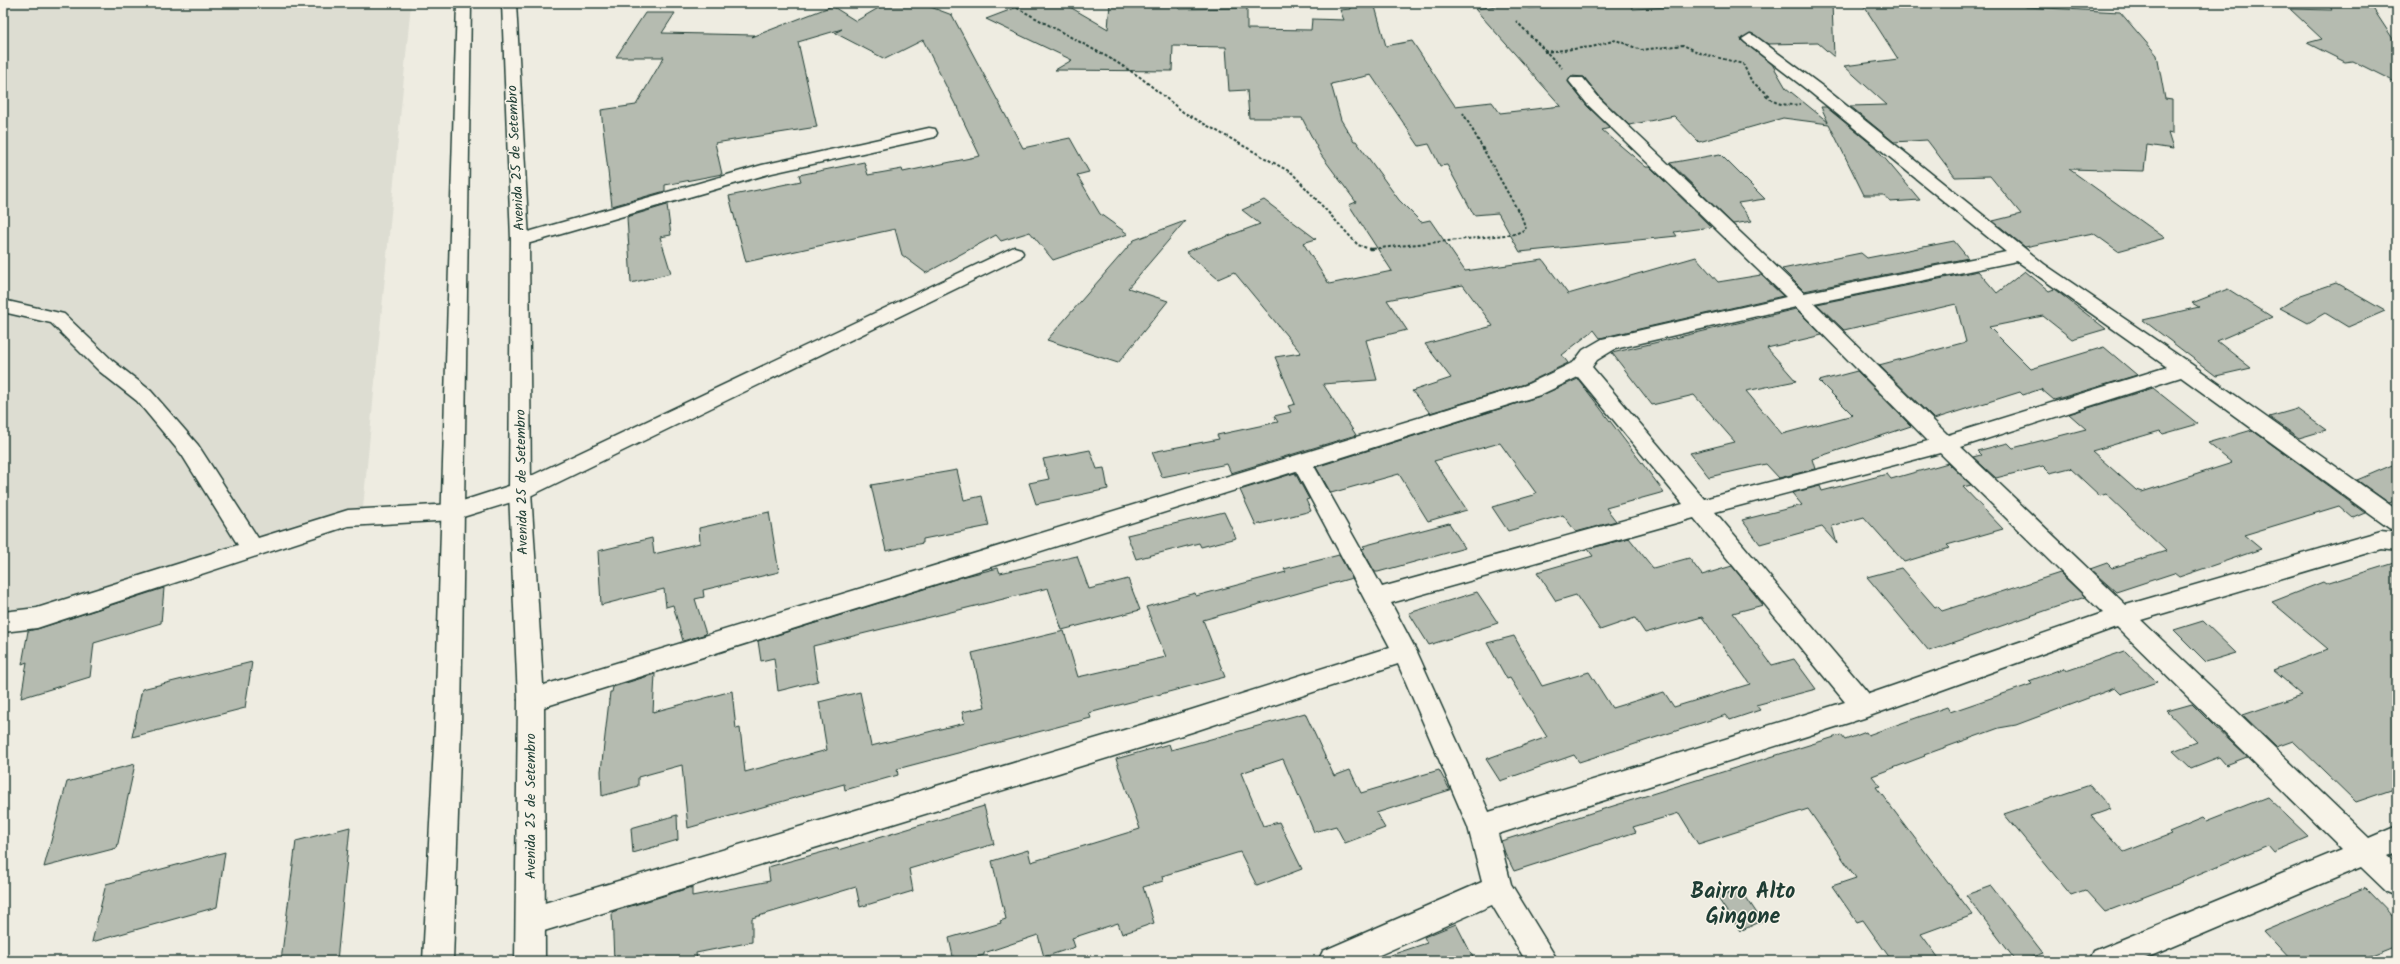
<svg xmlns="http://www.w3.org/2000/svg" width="2400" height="964" font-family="Kalam,sans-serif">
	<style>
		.built { fill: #ddddd2 }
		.building { fill: #b5bbb0; stroke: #1f3d34 }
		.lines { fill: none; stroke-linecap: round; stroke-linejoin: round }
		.minor-casing { stroke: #1f3d34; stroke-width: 3 }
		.highway-casing { stroke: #1f3d34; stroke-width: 3 }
		.path-far1 { stroke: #1f3d34; stroke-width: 2; stroke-dasharray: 3 2; stroke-linecap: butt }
		.path { stroke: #1f3d34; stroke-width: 2.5; stroke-dasharray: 4 3; stroke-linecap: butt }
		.minor { fill: #f7f3e8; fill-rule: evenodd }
		.highway { fill: #f7f3e8; fill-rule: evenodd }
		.labels { text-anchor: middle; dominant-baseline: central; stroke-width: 3; stroke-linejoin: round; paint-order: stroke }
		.street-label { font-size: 14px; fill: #1f3d34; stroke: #f7f3e8 }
		.near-district-label { font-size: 22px; font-weight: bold; fill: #1f3d34; stroke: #f7f3e8 }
	</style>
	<rect width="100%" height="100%" fill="#eeece1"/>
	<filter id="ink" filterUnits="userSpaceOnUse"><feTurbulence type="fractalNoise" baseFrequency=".025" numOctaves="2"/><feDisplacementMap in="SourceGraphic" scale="8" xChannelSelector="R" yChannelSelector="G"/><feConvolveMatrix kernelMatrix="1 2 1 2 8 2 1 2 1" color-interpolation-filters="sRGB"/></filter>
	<g filter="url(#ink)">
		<path class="built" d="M3 3H411L363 508 3 616Z"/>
		<g class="building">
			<path d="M887 3H920L952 15 1023 148 1070 138 1089 172 1077 175 1100 214 1128 234 1053 260 1030 232 1001 241 996 235 926 273 902 255 895 229 746 262 729 196 801 181 799 175 864 162 868 175 902 169 903 172 980 156 960 114 958 106H956L923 40 885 59 835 33 842 29 798 42 817 127 715 143 722 174 665 185V191L612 206 601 110 636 105 664 57H616L645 13H675L662 33 754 35 752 37 832 6 856 21Z"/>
			<path d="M1028 3H1063L1108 29 1110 3H1179V9L1247 8V29H1249L1311 30 1312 19 1344 20 1340 10 1351 9 1349 3H1374L1386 46 1412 41 1455 106 1492 102 1500 113 1561 106 1475 9 1517 3H1525L1528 8 1629 3 1633 9 1669 7 1670 3H1832L1834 57 1818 43 1768 44 1751 33 1741 40 1772 64 1786 88 1828 122 1821 107H1826L1876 148 1920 200 1890 202 1884 195H1864L1829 124 1783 118 1699 142 1674 116 1629 125 1601 98 1584 77 1571 76 1568 82 1587 106 1610 128 1602 130 1646 167H1650L1711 227 1674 232 1677 236 1520 252 1498 213 1474 215 1447 165 1440 166 1429 144 1419 146 1371 75 1331 84 1341 120 1354 141H1356L1399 200 1421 222 1430 220 1465 271 1543 260 1568 294 1696 257 1718 282 1761 275 1783 296 1600 338 1594 330 1562 355 1568 363 1525 384 1430 413 1412 391 1451 378 1425 344 1493 326 1463 285 1387 300 1407 330 1366 340 1377 380 1323 384 1356 435 1231 473 1227 464 1162 477 1152 452 1219 439 1217 435 1278 422 1274 416 1291 412 1288 406 1295 404 1275 357 1301 353 1234 272 1218 279 1186 252 1260 224 1242 210 1264 200 1316 239 1303 243 1329 284 1392 271 1349 205 1356 202 1321 155 1302 118H1249L1247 90 1229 91 1226 47 1173 46 1172 71 1055 70 1072 60 986 19Z"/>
			<path d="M1862 3H1959L1961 6 2021 3 2026 7 2120 12 2157 55 2165 99 2172 100V134L2168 133 2173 149 2147 145 2144 171 2069 169 2165 238 2118 251 2093 233 2025 247 1993 221 2021 214 1990 176 1955 177 1927 140 1894 142 1850 106 1887 105 1844 66 1898 59Z"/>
			<path d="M2328 3 2372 7 2397 45V83L2353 61 2345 62 2307 43 2322 39 2290 9 2332 10Z"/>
			<path d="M1720 154 1765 199 1738 203 1752 221 1733 224 1670 163Z"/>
			<path d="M667 205 671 235 660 237 671 273 631 283 627 217Z"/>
			<path d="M1185 221 1128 288 1168 301 1118 363 1047 340 1134 240Z"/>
			<path d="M1954 241 1968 258 1804 291 1782 269 1861 253 1867 258Z"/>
			<path d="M1978 271 1997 293 2025 271 2049 291 2054 289 2106 329 2072 339 2043 316 1989 327 2031 369 2104 347 2137 375 2054 400 2041 389 2023 395 2020 392 1934 419 1879 365 1966 342 1956 304 1844 330 1817 304Z"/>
			<path d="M2336 283 2385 311 2348 327 2325 313 2308 323 2280 308 2301 295Z"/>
			<path d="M2228 289 2272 317 2217 341 2251 368 2216 376 2143 320 2199 307 2192 303Z"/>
			<path d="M1796 309 1822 335 1767 348 1796 381 1746 391 1782 434 1853 415 1819 381 1857 371 1911 426 1812 459 1815 469 1779 478 1766 464 1709 477 1690 453 1735 442 1694 395 1652 405 1612 353Z"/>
			<path d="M1578 379 1664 492 1606 508 1616 521 1576 532 1563 515 1508 531 1492 507 1534 495 1533 494 1536 493 1500 443 1434 461 1467 510 1428 521 1399 474 1331 493 1316 467 1540 396Z"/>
			<path d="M2153 388 2198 424 2163 434 2160 431 2092 451 2136 490 2142 492 2232 463 2208 443 2252 430 2365 513 2353 518 2339 506 2244 535 2261 549 2179 577 2174 573 2116 592 2090 569 2107 563 2112 568 2166 551 2106 494 2100 496 2070 468 2050 473 2043 466 1996 478 1973 457 1981 455 1977 451 2008 443 2013 448 2086 429 2069 414Z"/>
			<path d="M2297 409 2326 430 2299 438 2269 417Z"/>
			<path d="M1090 450 1097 469 1104 468 1108 489 1036 504 1029 483 1049 479 1043 459Z"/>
			<path d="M1948 463 1971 485 1963 487 2003 529 1947 545 1950 548 1904 562 1864 517 1832 526 1837 544 1822 527 1760 544 1742 520 1802 505 1792 493 1820 486 1822 491 1887 474 1891 479Z"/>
			<path d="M2397 463V500L2389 503 2357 480Z"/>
			<path d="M957 470 964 500 982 496 989 526 923 539V543L886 551 871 485Z"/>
			<path d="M1295 473 1309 499 1306 500 1311 511 1256 525 1240 490Z"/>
			<path d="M769 512 779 572 703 590 704 597 695 599 706 634 683 641 673 605 666 607 664 589 601 605 598 551 652 538 654 554 700 543 699 528Z"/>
			<path d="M1224 512 1236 538 1201 547 1199 543 1136 559 1127 535Z"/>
			<path d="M1449 523 1465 548 1378 572H1375L1362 549 1365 548 1363 546Z"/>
			<path d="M1629 538 1653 568 1689 558 1702 575 1732 566 1763 605 1733 613 1772 665 1794 659 1816 689 1756 705 1760 710 1730 720 1726 715 1579 762 1574 755 1500 781 1486 759 1547 737 1510 678 1507 679 1487 643 1514 636 1542 686 1589 672 1612 708 1664 692 1674 707 1750 684 1702 617 1645 633 1635 618 1600 630 1576 595 1556 601 1537 572 1593 556 1588 549Z"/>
			<path d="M1339 555 1352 578 1203 620 1225 677 1089 713 1091 718 897 769 898 775 845 790 844 784 688 828 682 765 638 777V786L602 796 601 771 610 692H612L613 687 655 674 653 712 732 691 736 729 740 728 745 772 827 750 819 702 860 692 871 746 965 723 962 712 985 707 972 653 1064 631 1078 677 1166 657 1146 607 1195 593 1196 596 1286 572 1284 569Z"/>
			<path d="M1077 556 1089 589 1128 579 1140 610 1062 630 1048 588 813 646 818 681 778 691 774 658 761 661 758 641 962 577 998 568 1000 573Z"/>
			<path d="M2397 562V788L2356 802 2293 741 2276 747 2243 715 2302 695 2273 670 2328 649 2272 602 2323 582 2326 584Z"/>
			<path d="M1901 568 1935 607 1937 606 1942 611 2060 573 2085 597 1929 651 1867 577Z"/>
			<path d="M164 588 161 623 94 643 90 677 21 698 27 662 22 664 28 631 37 629Z"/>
			<path d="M1477 592 1498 623 1429 645 1409 613Z"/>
			<path d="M2203 621 2236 653 2206 662 2174 630Z"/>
			<path d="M2125 651 2157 682 2121 694 2115 688 2016 725 1999 728 1924 755 1925 756 1872 776 1880 786 1876 787 1973 915 1921 934 1941 961H1892L1863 920 1857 922 1832 886 1856 878 1808 809 1698 844 1679 813 1633 827 1636 832 1514 871 1505 853 1501 841 1841 735 1845 740 1866 732 1868 735 1947 707 1950 712 2032 684 2029 681 2064 668 2066 671Z"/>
			<path d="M252 662 245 708 132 737 142 689Z"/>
			<path d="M2192 704 2213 725 2247 757 2226 765 2219 757 2191 768 2173 751 2197 742 2167 711Z"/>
			<path d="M1305 713 1334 776 1350 770 1361 793 1439 770 1450 790 1376 813 1385 828 1345 843 1336 826 1314 832 1283 759 1241 773 1263 826 1279 822 1302 869 1257 886 1240 852 1162 876 1163 881 1143 887 1154 923 1122 934 1118 923 1072 938 1075 947 1044 957 1038 935 984 953V955L963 961H954L949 938 1001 923 1000 921 1006 919 992 861 1028 850 1031 862 1140 829 1116 759 1169 744 1171 750Z"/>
			<path d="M135 764 117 848 44 867 67 782Z"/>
			<path d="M2090 785 2111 809 2091 816 2124 852 2171 834 2169 832 2203 818 2206 821 2267 797 2309 837 2274 852 2268 845 2182 881 2183 882 2105 912 2085 890 2071 895 2004 814Z"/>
			<path d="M984 806 994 844 909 869 913 891 860 907 856 887 752 918V942L696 953 697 961H614L612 912 692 887V896L770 881 768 867 838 848V850Z"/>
			<path d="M677 815 678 840 633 853 631 828Z"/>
			<path d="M350 827 337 961H281L296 841Z"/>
			<path d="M225 852 217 907 92 942 106 884Z"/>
			<path d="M1991 886 2043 953 2022 961H2016L1966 895Z"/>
			<path d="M1740 888 1762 921 1740 931 1717 897Z"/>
			<path d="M2366 888 2397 920V945L2357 961H2291L2263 931Z"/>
			<path d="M1456 924 1475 961H1386L1385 957 1427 943 1424 937Z"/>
		</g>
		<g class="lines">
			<defs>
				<g id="minor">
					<path d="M1750 34 1755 36 1822 86 2044 264 2191 364 2397 510V531L2389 528 2181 377 1961 447 2126 605 2381 531 2397 533V551L2381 549 2141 620 2369 838 2397 826V852L2388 856 2397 864V896L2387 892 2361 867 2139 961H2089L2094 951 2342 849 2117 627 1864 718 1498 834 1511 884 1558 961H1526L1492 905 1366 961H1318L1323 951 1482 882 1468 827 1398 664 1192 732 531 935 521 931 517 921 521 911 531 907 1191 710 1390 647 1296 471 531 711 522 708 518 700 522 692 531 689 1526 385 1574 362 1583 350 1602 339 1786 297 1588 105 1569 81 1571 78H1583L1600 99 1804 293 2006 252 1810 92 1745 42 1742 39ZM2017 261 2167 367 1948 435 1814 303ZM1796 307 1928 441 1704 499 1592 367 1597 360 1615 349ZM1578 377 1683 504 1382 587 1314 466 1540 395ZM1940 453 2103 613 1869 694 1715 512ZM1694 518 1845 702 1489 812 1417 652 1391 603Z"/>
					<path d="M929 128 935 129 937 133 935 137 772 173 520 246 514 244 511 240 514 236 762 165Z"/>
					<path d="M1014 247 1021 249 1023 253 1021 257 528 497 453 520 348 526 37 628 3 632V612L37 608 238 545 182 455 137 401 99 371 51 323 3 312V300L64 314 113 361 151 391 198 445 258 538 348 510 453 504 512 485Z"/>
				</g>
				<g id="highway">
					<path d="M457 3H471L461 726 453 961H423L435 726Z"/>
					<path d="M502 3H516L529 240 531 491 544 700 545 961H515L518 700 509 491 511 240Z"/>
				</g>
			</defs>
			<use href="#minor" class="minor-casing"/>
			<use href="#highway" class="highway-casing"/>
			<g class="path-far1">
				<path d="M1008 3 1113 60 1140 77 1183 112 1292 173 1358 245 1370 249 1515 234 1526 229 1522 218 1463 113"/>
				<path d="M1516 21 1562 68"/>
				<path d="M1544 52 1592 47 1616 40 1641 50 1683 45 1700 53 1743 64 1752 82 1769 95 1766 96C1776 105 1788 106 1800 104"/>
			</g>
			<path class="path" d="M1369 249H1374"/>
			<use href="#minor" class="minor"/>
			<use href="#highway" class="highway"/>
		</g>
	</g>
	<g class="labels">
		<g class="street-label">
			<text transform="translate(516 158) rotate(-93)">Avenida 25 de Setembro</text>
			<text transform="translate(522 482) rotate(-91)">Avenida 25 de Setembro</text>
			<text transform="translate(531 806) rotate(-90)">Avenida 25 de Setembro</text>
		</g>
		<g class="near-district-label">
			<text x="1743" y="892">Bairro Alto<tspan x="1743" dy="25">Gingone</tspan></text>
		</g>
	</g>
	<rect width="2400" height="964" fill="none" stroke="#f7f3e8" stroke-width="16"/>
	<rect x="8" y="8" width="2384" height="948" fill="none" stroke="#1f3d34" stroke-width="1.5" filter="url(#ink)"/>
</svg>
